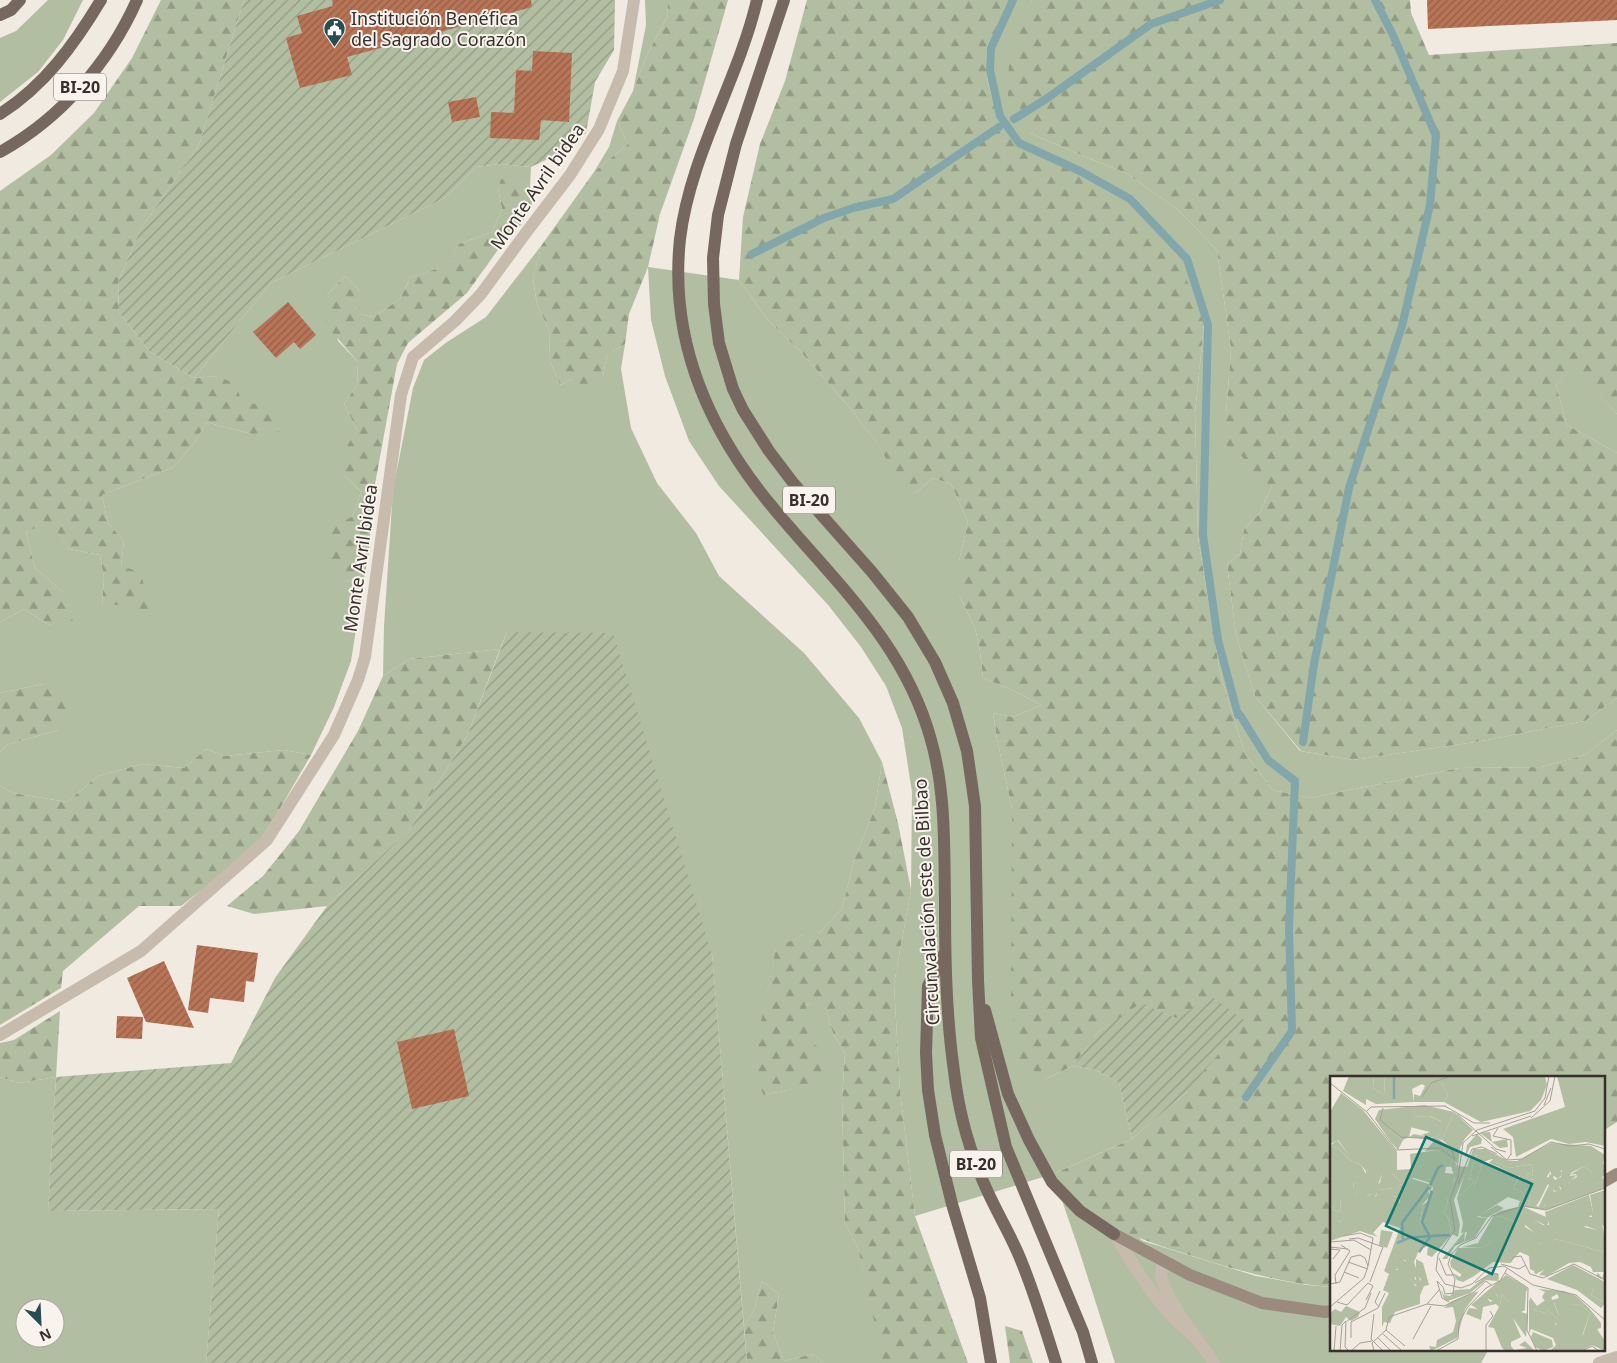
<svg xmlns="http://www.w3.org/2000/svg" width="1617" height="1363" font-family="'Noto Sans',sans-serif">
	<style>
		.green { fill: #b2bea1; fill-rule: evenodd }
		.forest { fill: url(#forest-firs) }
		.garden { fill: url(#garden-furrows) }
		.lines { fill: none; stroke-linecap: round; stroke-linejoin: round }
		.stream { stroke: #82a6aa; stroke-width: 8 }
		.building { fill: url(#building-hatch) }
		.street { stroke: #c7bbad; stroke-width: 12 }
		.secondary { stroke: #9b8a7e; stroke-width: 12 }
		.primary { stroke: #76685e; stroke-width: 12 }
		.labels { text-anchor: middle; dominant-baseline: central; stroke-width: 4; stroke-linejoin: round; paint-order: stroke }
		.shield { fill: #f8f3ec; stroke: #706a65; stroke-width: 1 }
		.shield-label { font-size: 16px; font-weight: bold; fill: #362f2b }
		.poi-label { font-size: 18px; fill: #362f2b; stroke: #f8f3ec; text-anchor: start }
		.street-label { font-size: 18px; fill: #362f2b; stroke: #f8f3ec }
		.inset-river { fill: none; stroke: #82a6aa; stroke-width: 2.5 }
		.inset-road { fill: none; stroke: #a69f98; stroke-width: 1 }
		.view { fill: #0f766e; fill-opacity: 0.15; stroke: #0f766e; stroke-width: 2.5 }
		.inset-edge { fill: none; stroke: #362f2b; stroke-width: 2.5 }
	</style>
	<defs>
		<pattern id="forest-firs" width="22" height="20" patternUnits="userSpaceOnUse" patternTransform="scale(1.25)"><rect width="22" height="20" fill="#b2bea1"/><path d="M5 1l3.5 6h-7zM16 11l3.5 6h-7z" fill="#929b83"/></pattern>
		<pattern id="garden-furrows" width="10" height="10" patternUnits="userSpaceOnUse" patternTransform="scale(1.25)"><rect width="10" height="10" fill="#b2bea1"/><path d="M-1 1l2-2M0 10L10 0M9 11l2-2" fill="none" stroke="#929b83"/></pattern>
		<pattern id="building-hatch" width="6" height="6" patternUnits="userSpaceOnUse" patternTransform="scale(1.25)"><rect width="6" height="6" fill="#b87456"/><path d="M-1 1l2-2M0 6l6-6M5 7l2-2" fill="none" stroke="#966047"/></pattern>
	</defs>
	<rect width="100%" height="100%" fill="#f0eae0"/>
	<g class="green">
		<path d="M48 0H83L63 40 38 72 0 102V38L16 31Z"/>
		<path d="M645 0H667L668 15 646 57 633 91 646 25Z"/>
		<path d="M1011 0H1032L1028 14 1030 133 1071 151 1126 173 1177 209 1217 250 1231 349 1226 414 1243 457 1272 486 1259 514 1244 529 1240 554 1227 564 1236 635 1255 696 1300 751 1353 760 1482 741 1585 721 1617 698V730L1585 755 1541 767 1459 768 1310 798 1273 790 1245 754 1220 673 1198 537 1195 413 1204 325 1075 173 1014 145 997 118 987 78 986 48Z"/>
		<path d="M617 121 628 144 594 172 609 147Z"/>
		<path d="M500 164 531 167 530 186 515 180 498 188 502 209 492 232 459 244 446 266 410 278 400 299 373 317 360 314V291L345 276 327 295 338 341 358 362 357 385 344 404 357 430 345 476 361 492 352 517 346 582 365 573 351 661 334 707 311 755 284 750 225 756 206 749 184 768 142 764 98 776 67 802 13 793 0 786V752L6 745 58 730 43 684 0 693V622L24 609 51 626 63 592 35 568 26 532 51 521 69 549 100 555 104 578 102 606 121 566 124 541 108 523 102 495 174 467 196 440 206 422 252 434 242 403 217 376 194 378 271 283 445 198 476 167Z"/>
		<path d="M541 246 533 280 537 304 549 330 550 361 560 385 573 379 603 376 607 355 625 344 621 369 631 428 657 483 696 533 719 576 804 653 859 718 882 762 875 808 854 860 842 909 818 934H804L776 949 765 1004 764 1095 793 1089H820L804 1041V1004L825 1006 833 1033 845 1054 842 1100 845 1223 858 1248 885 1363H824L813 1354 784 1361 773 1332 779 1294 762 1281 754 1310 744 1326 712 954 507 632 500 649 409 659 383 676 384 626 393 490 413 388 424 360 447 342 486 317Z"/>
		<path d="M648 267 739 280 767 319 801 352 851 409 915 493 933 478 951 484 968 522 959 561V595L975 628 980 651 983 678 1012 690 1041 705 1013 717 993 713 997 739 1012 809 1013 870 1045 1079 1073 1066 1096 1070 1119 1083 1132 1139 1053 1174 1143 1241 1256 1276 1307 1285 1331 1287V1349H1489L1481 1363H1115L1079 1250 1053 1174 915 1216 900 1091 894 984 911 890 912 792 902 728 886 686 861 647 829 606 719 486 689 441 665 376 651 320Z"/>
		<path d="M1574 365 1617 414V453L1567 425 1556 385Z"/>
		<path d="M0 1077 19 1083 56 1077 48 1211 219 1209 206 1363H0ZM25 1308H55V1338H25Z"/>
	</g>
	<g class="forest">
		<path d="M161 0H244L199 145 140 230 118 282 119 312 150 352 194 378 217 376 236 384 242 403 268 405 279 432 252 434 206 422 196 440 174 467 102 495 108 523 124 541 121 566 140 572 154 616 127 604 102 606 104 578 100 555 69 549 51 522 26 532 35 568 63 592 74 625 51 626 24 609 0 622V191L51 155 94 113 132 58Z"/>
		<path d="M667 0H728L694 119 660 214 648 267 629 314 625 344 607 355 603 376 588 390 573 379 560 385 550 361 549 330 537 304 533 279 541 246 594 172 628 144 617 121 633 91 646 57 668 15Z"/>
		<path d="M807 0H1011L986 48 987 78 997 118 1015 145 1075 173 1127 207 1180 263 1204 324 1195 413 1198 537 1220 673 1245 754 1273 790 1310 798 1459 768 1541 767 1585 755 1617 730V1122L1603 1131V1077H1331V1287C1280 1283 1232 1269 1183 1253 1150 1243 1104 1227 1078 1203 1069 1194 1061 1183 1053 1174L1132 1139 1187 1092 1178 1019 1141 1004 1099 1031 1073 1066 1045 1079 1019 1060 1011 1002 1012 809 997 739 993 713 1013 717 1041 705 1012 690 983 678 980 651 975 628 959 595V561L968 522 951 484 933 478 915 493 905 490 876 442 851 409 801 352 767 319 739 280 743 217 760 144 785 81Z"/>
		<path d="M1032 0H1410L1411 13 1429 55 1617 43V414L1574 366 1556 385 1567 425 1617 453V698L1585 721 1482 741 1353 760 1301 751 1255 696 1236 635 1227 564 1240 554 1244 529 1259 514 1272 486 1247 481 1243 457 1227 448 1226 414 1231 349 1217 250 1177 209 1126 173 1071 151 1030 133 1008 98 1009 60Z"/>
		<path d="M501 179 516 180 530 186 532 204 521 225 505 240 467 293 408 343 397 364 371 506 369 553 365 573 346 582 324 566 330 527 352 517 361 492 345 476 344 451 357 430 344 404 357 385 358 362 326 325 327 295 345 276 360 291V314L373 317 400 299 410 278 445 266 459 244 492 232 502 209 498 188Z"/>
		<path d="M500 649 468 734 410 829 327 906 254 914 227 906 263 876 299 831 358 731 383 676 409 659Z"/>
		<path d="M43 684 75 700 58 730 6 745 0 752V693Z"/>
		<path d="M206 749 225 756 284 750 311 755 278 812 254 849 181 906H139L63 971 61 988 0 1025V786L13 793 67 802 98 776 142 764 184 768Z"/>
		<path d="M882 762 898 823 911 890 894 984 900 1091 915 1216 968 1363H885L883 1361 858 1248 845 1223 842 1100 845 1054 833 1033 825 1007 805 1004 812 1023 804 1041 827 1050 820 1089H793L764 1095 751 1071 776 948 804 934H818L842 909 854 860 875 808Z"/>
		<path d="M60 1011 56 1077 19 1083 0 1077V1043L14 1040Z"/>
		<path d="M762 1281 779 1294 773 1332 784 1361 813 1354 824 1363H747L744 1326 754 1310Z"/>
		<path d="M1005 1326 1022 1331 1033 1363H1010Z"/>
	</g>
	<g class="garden">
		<path d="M244 0H615L614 50 595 82 586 133 558 154 531 167 500 164 476 167 445 198 271 283 194 378 150 352 119 312 118 282 140 230 199 145Z"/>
		<path d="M507 632 613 633 712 954 747 1363H206L219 1209 48 1211 56 1077 231 1063 275 978 327 906 410 829 468 734Z"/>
		<path d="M1209 995 1246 1021 1187 1092 1132 1139 1119 1083 1096 1070 1073 1066 1099 1031 1141 1003 1178 1019Z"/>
	</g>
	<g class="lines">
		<g class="stream">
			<path d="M1013 0 991 48 990 70 1000 116 1019 143 1080 171 1130 199 1187 259 1208 325 1203 535 1218 640 1238 715"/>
			<path d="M1014 119 1046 99 1151 24 1220 0"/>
			<path d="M752 254 824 218 853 208 893 199 999 127"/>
			<path d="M1240 715 1268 760 1295 781V786"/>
			<path d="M1303 742 1314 664 1349 488 1402 326 1430 205 1436 136 1393 35 1375 0"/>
			<path d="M1246 1097 1292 1031 1289 928 1295 781"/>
		</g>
	</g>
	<g class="building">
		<path d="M332 0H531L532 7 347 57 352 75 300 88 286 38 302 33 297 16 333 6Z"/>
		<path d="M1427 0H1617V20L1428 29Z"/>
		<path d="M533 51 572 53 569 122 541 120 539 140 490 138 491 112 514 113 516 70 532 71Z"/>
		<path d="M476 97 480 117 452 122 448 102Z"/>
		<path d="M288 302 316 335 300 349 294 342 276 358 253 332Z"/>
		<path d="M197 945 258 953 254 982 246 981 244 1002 210 998 208 1013 188 1010Z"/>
		<path d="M164 961 194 1028 146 1022 127 978Z"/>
		<path d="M117 1016 143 1017 142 1039 116 1038Z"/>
		<path d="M454 1029 469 1096 412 1109 397 1042Z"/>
	</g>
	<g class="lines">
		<g class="street">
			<path d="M0 1035 141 951 267 840 334 735 358 680 365 657 401 395 413 357 455 321 481 294 525 234 570 175 599 129 623 71 634 0"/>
			<path d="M1114 1234C1137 1270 1160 1311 1195 1337"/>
			<path d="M1163 1260C1162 1265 1161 1271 1161 1276 1165 1298 1200 1343 1214 1363"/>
			<path d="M1599 1363 1617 1357"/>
		</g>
		<g class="secondary">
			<path d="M1603 1182 1617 1174"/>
			<path d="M1114 1234 1190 1275 1262 1303 1325 1312 1331 1311"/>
		</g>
		<g class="primary">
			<path d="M757 0C738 81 690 155 680 239 669 343 709 432 775 510 836 583 905 644 931 740 946 792 944 848 945 901 945 958 946 1015 954 1071 958 1106 966 1139 979 1171 989 1199 1005 1224 1017 1251 1033 1287 1044 1326 1056 1363"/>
			<path d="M784 0 736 144 718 215 713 258 714 304 719 343 733 389 743 410 769 451 794 484 872 572 908 617 935 662 953 703 967 751 975 806 978 980 981 1038 1006 1147 1083 1332 1092 1363"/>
			<path d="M0 15 11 10 20 0"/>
			<path d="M0 114C44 86 74 45 101 0"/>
			<path d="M0 152C60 119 109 63 137 0"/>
			<path d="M944 954 928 986 926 1053 928 1090 935 1135 952 1204 980 1298 991 1363"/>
			<path d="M985 1010 1008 1094 1029 1140 1052 1182 1080 1211 1114 1234"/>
		</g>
	</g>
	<defs>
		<symbol id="civic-pin" viewBox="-11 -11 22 30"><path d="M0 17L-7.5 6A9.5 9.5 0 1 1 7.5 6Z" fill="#254d53" stroke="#f8f3ec"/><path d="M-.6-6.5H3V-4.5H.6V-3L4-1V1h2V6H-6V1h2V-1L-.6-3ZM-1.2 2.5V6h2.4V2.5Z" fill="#fff"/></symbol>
	</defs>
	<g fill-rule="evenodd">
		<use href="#civic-pin" x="322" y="16" width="25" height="34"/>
	</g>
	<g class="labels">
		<g class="shield">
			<rect x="54" y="73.5" width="52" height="27" rx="4"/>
			<rect x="783" y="486.5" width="52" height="27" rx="4"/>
			<rect x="950" y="1150.5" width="52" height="27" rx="4"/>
		</g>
		<g class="shield-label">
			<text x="80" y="87">BI-20</text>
			<text x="809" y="500">BI-20</text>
			<text x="976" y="1164">BI-20</text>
		</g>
		<g class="poi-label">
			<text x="351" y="18">Institución Benéfica<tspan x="351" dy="21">del Sagrado Corazón</tspan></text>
		</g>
		<g class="street-label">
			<text transform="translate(537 186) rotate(-55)">Monte Avril bidea</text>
			<text transform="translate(360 558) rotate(-82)">Monte Avril bidea</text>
			<text transform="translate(926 902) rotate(-93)">Circunvalación este de Bilbao</text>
		</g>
	</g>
	<g transform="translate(1330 1076)">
		<rect width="275" height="275" fill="#f0eae0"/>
		<path d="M44 0H55L54 19 43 12ZM112 7 118 19 114 26H84V18L90 20 95 10 109 11ZM55 51 73 64 68 74 60 65ZM84 58 108 63 124 73 136 60 130 72 128 90 138 91 124 124 130 149 128 161 122 158 117 139 114 138 118 125 115 121 125 103 121 90H127V87L107 74 95 75 105 64 79 61ZM7 64 19 79 30 81 28 85 36 90 41 107 52 99 48 108 63 98 70 105 80 102 102 109 99 128 93 141 100 161 90 177 88 176 98 164 90 146 93 129 98 125 100 115 79 104 68 110 72 127 68 121 62 120 63 112 48 114 45 121 40 118 37 121V131L21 134 10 146 0 141V127L4 134 11 136 10 122 18 125 28 116 23 113 24 106 36 108V95L31 89 20 84 8 72 0 70ZM146 78 150 91 152 89 143 114 147 141 157 142 145 162 134 166 137 156 131 157 133 147 127 122 144 106 140 102 138 108ZM163 83 179 92 202 88 203 100 198 97 196 101 202 104 219 101 220 95V99L229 94 233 97 228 103 224 100 220 104 209 126 203 121 199 124 200 129 195 128 190 125 194 117 183 112 190 100 159 87ZM257 87 275 88V99L272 101 275 105 242 114 239 105 247 101 246 98 240 99 254 90 262 96 263 94ZM229 110 236 126 214 129 223 115 226 116ZM275 114V151L259 138 263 136 260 119ZM164 139 184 145 181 157 174 162 170 153V162H158L161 167 153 171H132L148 167ZM205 144 213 149H219V145L232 146 267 154 275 164V176L225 163 221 171 229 186 206 198 204 197 217 170 207 166 205 157 194 148H204ZM51 154 63 156 57 172 49 169ZM81 180 85 204 87 202 90 206 91 203 86 198V183L93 187 99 209 94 210 88 224 87 210 76 200 79 194 72 196 65 192 68 181 75 185ZM159 198H168L167 205 156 204 140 217 118 225 114 223 111 214 114 219 120 220 125 214 140 213ZM178 209H193L197 212V215L186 214 184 222 180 221 178 226 172 218 170 228 156 222 164 215 168 221V217ZM270 209 275 211V227L261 219 264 211ZM221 220 223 227 217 234 230 245 236 242 240 245 248 236H240L244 240H229L224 226 251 229 260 237 252 260H242L227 251 226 246 221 247 214 241 216 237 204 234 200 228V221L207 230ZM16 230 30 236 28 241 21 245 16 241 10 250 0 248V237L5 233 11 236ZM203 256 222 264 223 271 213 275 205 271 201 261Z" fill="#b2bea1"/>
		<path d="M19 0H44L43 12 54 19 55 0H215L217 9 211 24 200 35 151 46 114 26 118 19 112 7 103 22 95 18 98 12 92 8 82 13 84 26 46 28 36 23V29L13 15ZM227 0H275V70L256 66 239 68 221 63 186 81 183 61 173 53 235 31ZM11 17 33 34 67 76V94L81 93 80 78 107 74 124 83 127 90 116 91 115 97 126 98 118 122 115 121 118 125 114 138 117 139 122 158 102 181 97 179 98 170 89 174 84 186 91 207 81 197V181L78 184H67L66 194H79L80 199 77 200 82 201 85 210 90 209V228L65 236 60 247 54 246 52 251V231L59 217 53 214 59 198 54 195 70 152 53 146 43 157 48 161 30 155 0 165V140L10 146 24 130 37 131V121L42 117 46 121 47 114 65 112 62 120 68 121 70 128 68 110 79 104 96 108 100 120 93 128 90 146 99 162 93 171 100 161 93 146 103 112 100 107 84 102 70 105 63 98 49 110 52 99 39 109 37 93 28 85 29 82H21L8 64 0 68V36ZM94 29 124 36 112 64 105 62 111 58 112 46 100 40 84 41 79 61 73 64 56 52 60 65 45 43 49 34ZM160 56 162 66 177 63 178 71 170 72 150 57ZM147 58 152 63 151 68 140 71 135 82 137 69ZM221 67 261 70 275 79 272 91 257 87 265 95 262 96 254 90 241 97 240 100 247 99 239 106 243 114 245 107 251 110V105L263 108 275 105V112L216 134 188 130 190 125 200 129 199 124 203 120 209 126 206 130 213 132 216 128 236 126 230 119 231 112 229 110 226 116 217 107 222 100 225 104 231 101 232 94 222 100 220 95 214 106 199 103 196 101 198 97 203 100 202 88 179 92 162 83 153 86 150 92 146 78 138 108 140 102 144 106 127 122 143 73H155L179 85H187ZM0 70 8 72 20 84 31 89 36 98V109L24 106 23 112 28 116 21 124 16 127 10 122 11 136 4 134 0 127ZM259 119 263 136 259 141H271L275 164 265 161 267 154 256 150 247 153 232 146 229 151 219 145 217 150 205 144 204 152 195 148V151L207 158 210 168 216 164 218 168 206 196 200 193 199 180 190 176 179 187 163 186 144 200 133 206 127 204 123 197 130 201 137 191 144 193 160 178 161 167 157 161 170 162V153L176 162V154L183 155 178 150 186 148 184 145 164 139 170 135 192 130 216 141 215 136ZM167 129 174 132 157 142 148 140ZM135 155 134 166 125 170 117 183H112ZM225 163 275 176V203H271L266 200 268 197 272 202 274 196H263L261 191 250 186 239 187 217 200 209 199 222 186H229L218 175ZM243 189 275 206V211H264L261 219 275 227 271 232 247 214 217 203ZM176 199 193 209H179L174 217H168L169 221 164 216 157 222 160 226 168 223 170 228 172 218 178 226 179 216 184 222V214H196L195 234 191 236 198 238 196 261 183 242 191 261 181 266V270L184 274 197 272 189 269 195 265 205 275H176L172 272 164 252 158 251 169 231 166 228 153 231 151 244 136 238 139 232 148 233 141 229ZM208 213 234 215 246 220 259 232 271 247V252L267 253 275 265V275L262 269 251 275H220L226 269 223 262 201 253 199 258V223L204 234 216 237 215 242 221 238V247L227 243 225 249 230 248 227 251H234L242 260 253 259 260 237 251 229 224 227 229 240H243L240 236H249L245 244 239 246 236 242 232 247 217 234 222 224 229 222 227 218 215 225 212 221 215 216ZM149 215 135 233 127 262 101 275 99 270 106 271 107 264 123 256 126 245 123 231 114 232 122 225Z" fill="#b2bea1"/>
		<path d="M124 36 143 54 124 74 112 64ZM99 40 114 47 111 58 105 62 91 59 100 56 80 51 84 41ZM153 86 190 99 183 112 194 117 190 125 178 121 147 141 141 138 143 114ZM219 109 224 112 222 118 213 132H208ZM161 167 163 176 144 194 137 191 132 199 121 191 120 186 128 172 153 171Z" fill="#b2bea1"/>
		<path class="inset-river" d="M64 0V23M100 109 108 92 113 89M101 160 120 159M73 164 72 147 99 111M67 167 79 162 99 160M89 176 100 161 92 146 102 115"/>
		<path class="inset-road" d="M219 0 215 22 205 35 147 54 133 67 128 101 120 124 125 154 108 179 106 194 115 208 131 212 142 208 159 192 174 190 203 209 246 219 275 244M0 7 37 36 66 74 110 72 125 84M92 21 101 7 121 0M214 29 221 12M115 30 144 47H160M53 32 50 44 71 61 106 63 121 72 125 83M37 35 41 31 116 30M127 38 166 73 176 76M201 42 220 25 225 0M168 52 163 60 181 64V79M142 60 201 40M161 71 177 84 181 78M178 84 192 83 221 66 240 70 259 68 275 73M128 108 142 73 152 71 167 78M13 160 30 157 43 162 38 190M19 163 28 162 53 171 40 206M0 166 24 164 41 174M0 171 18 173M0 173 10 174 3 183M109 182 116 199H124M18 186 38 193M180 187 184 181 191 180 200 198 213 202 244 188 275 204M171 188 189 193 196 189M14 196 29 202M175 197 198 212 197 254 207 275M145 207 162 197 168 198V206M0 208 10 206 21 181 30 179 35 182 38 190 34 202 0 231M6 208 5 199 20 175 11 169M7 226 17 229 38 207 43 210 36 224M119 226 112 222 107 205 113 211 115 218 123 217 125 203 118 188 121 179 130 169 146 162 162 140 193 130 216 134 275 112M97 228 114 230 144 216 156 205 161 209M49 231 45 226 50 215M44 238 41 263 53 275M17 245 35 232 41 217M21 246 48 232 55 217M56 254 75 270M53 258 71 274M21 262V246M48 262 61 275M83 263 101 230M4 275 6 250M10 275 12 249 16 245 15 271 19 275M21 275 30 267 42 265M44 275 42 267 56 254 59 241 97 228 109 214M106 275 128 263 129 247 137 232 156 212 170 205 177 193M156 275V249L163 240 160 235M252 275 262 270 269 275"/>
		<path class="view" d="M96 61 202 108 162 198 56 150Z"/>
		<rect width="275" height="275" class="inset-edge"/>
	</g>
	<g transform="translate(40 1323) rotate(156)"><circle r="24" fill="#f8f3ec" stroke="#aaa59f"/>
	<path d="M0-4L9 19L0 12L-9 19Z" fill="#254d53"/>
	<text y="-8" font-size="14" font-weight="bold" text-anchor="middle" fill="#362f2b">N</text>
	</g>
</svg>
